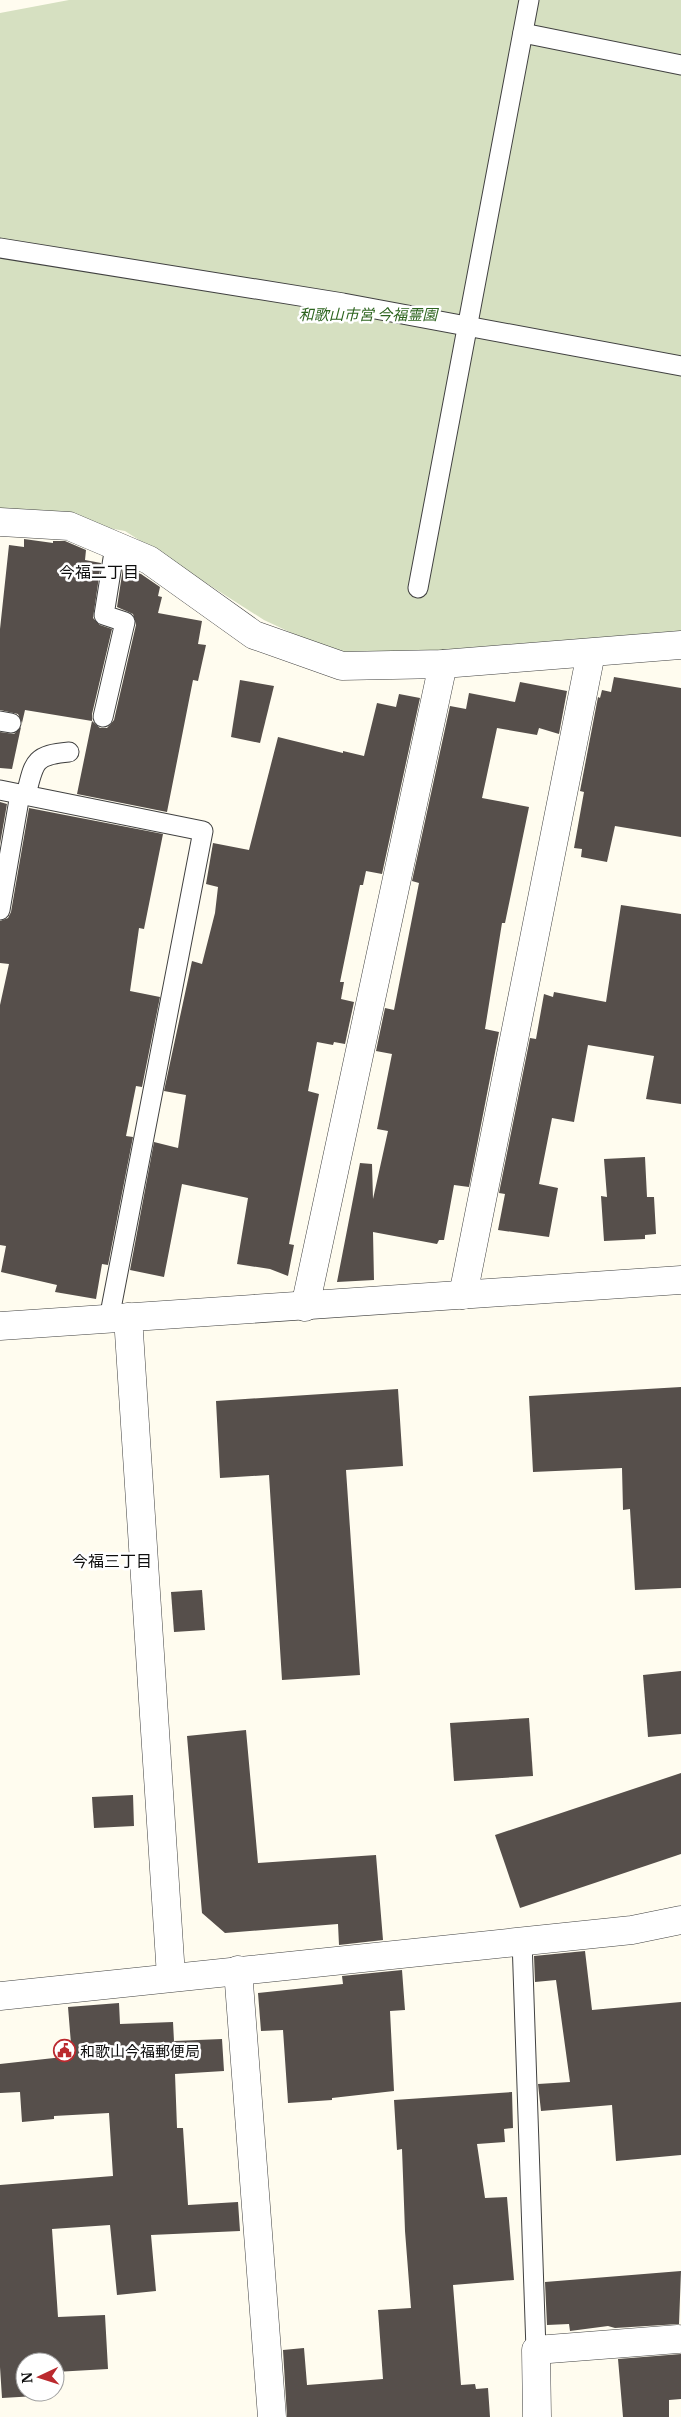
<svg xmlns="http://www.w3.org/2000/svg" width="681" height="2417" font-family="Merriweather,'Noto Sans JP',serif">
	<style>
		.cemetery { fill: #d6e0c1 }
		.building { fill: #564f4b }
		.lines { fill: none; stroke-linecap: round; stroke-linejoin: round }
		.service-casing { stroke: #414141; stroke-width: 21 }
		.minor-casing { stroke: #414141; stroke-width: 29 }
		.service { stroke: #fff; stroke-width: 19 }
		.minor { stroke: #fff; stroke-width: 28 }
		.labels { text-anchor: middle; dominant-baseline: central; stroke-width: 5; stroke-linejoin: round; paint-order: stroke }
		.park-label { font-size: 15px; font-style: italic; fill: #2d641f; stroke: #fff }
		.poi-label { font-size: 15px; fill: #0e0e0e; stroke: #fff; text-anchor: start }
		.neighbourhood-label { font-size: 16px; fill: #0e0e0e; stroke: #fff }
	</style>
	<rect width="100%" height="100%" fill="#fffcef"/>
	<path class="cemetery" d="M69 0H681V634L365 656 328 650 264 620 125 531 24 513H0V13Z"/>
	<g class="building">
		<path d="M24 539 53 543V541H65L86 550 85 560 101 563 93 618 100 625 112 629 92 714V721L100 728H107L114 720 136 625 133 614 117 607 123 568 141 574 160 587 158 596 162 597 158 613 202 621 198 644 206 645 198 681 193 680 167 812 77 794 92 721 25 710 22 723 18 714 0 710V629L9 545 24 547Z"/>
		<path d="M614 677 681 688V837L615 826 607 862 581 857 582 849 574 848 584 792 580 791 598 697 600 698 602 690 611 692Z"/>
		<path d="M240 680 274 686 260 743 231 737Z"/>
		<path d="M520 682 567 691 559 734 539 728 537 735 497 728 482 798 529 807 505 923H502L485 1029 499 1032 469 1187 454 1185 444 1240H439L437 1244 373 1232 374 1280 337 1282 360 1163 372 1164 373 1199 388 1131 377 1129 392 1054 376 1051 385 1008 394 1010 419 883 412 881 450 706 466 709 469 693 515 702Z"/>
		<path d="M399 694 420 698 382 874 366 871 363 885H360L354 914 340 982H344L341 999 354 1002 345 1044 334 1042 333 1045 317 1042 308 1091 319 1094 289 1244 294 1245 288 1276 270 1269 237 1264 248 1198 182 1184 164 1277 130 1270 154 1142 178 1148 186 1095 164 1091 192 961 202 964 215 913 218 887 206 884 213 843 249 850 278 737 343 753V751L364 756 377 703 396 707Z"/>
		<path d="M21 727 12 769 0 768V732L14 734Z"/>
		<path d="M0 802 7 804 0 844Z"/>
		<path d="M29 808 163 834 144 929 139 928 130 991 160 997 142 1087 136 1086 126 1136 133 1137 108 1265 102 1264 96 1299 55 1292 57 1285 1 1272 6 1246 0 1245V1005L9 964 0 963V921L8 918 11 912Z"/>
		<path d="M621 905 681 914V1104L646 1099 654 1056 588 1045 574 1122 552 1118 539 1184 558 1188 549 1237 498 1230 505 1194 499 1193 530 1038 536 1039 544 994 553 997 554 992 606 1002Z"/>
		<path d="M645 1157 647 1197H654L656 1234 645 1235V1239L604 1241 601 1196 607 1197 604 1159Z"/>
		<path d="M681 1387V1588L635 1590 630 1509 623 1510 622 1468 533 1472 529 1396Z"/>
		<path d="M398 1389 403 1466 346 1470 360 1675 282 1680 269 1475 220 1478 216 1401Z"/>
		<path d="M202 1590 205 1630 174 1632 171 1592Z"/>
		<path d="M681 1671V1734L648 1737 643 1675Z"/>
		<path d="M529 1718 533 1776 454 1781 450 1723Z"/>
		<path d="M246 1730 258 1863 376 1855 383 1940 339 1945 338 1924 225 1933 202 1913 187 1736Z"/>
		<path d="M681 1773V1854L520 1908 495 1835Z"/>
		<path d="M133 1795 134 1826 94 1828 92 1797Z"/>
		<path d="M585 1951 592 2010 681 2002V2155L616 2161 612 2105 541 2111 538 2084 570 2082 556 1980 535 1982 534 1956Z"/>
		<path d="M402 1970 405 2010 390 2011 394 2091 332 2098V2100L288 2103 283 2030 261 2031 258 1993 343 1984 342 1976Z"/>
		<path d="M119 2003 120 2024 173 2022 174 2041 222 2039 224 2071 175 2074 177 2128H183L188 2205 238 2202 240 2231 151 2235 156 2291 117 2295 110 2225 52 2229 58 2317 105 2315 108 2369 55 2372V2362H25V2392H52L53 2395 2 2398 0 2367V2185L113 2176 109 2113 54 2116V2119L22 2122 20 2092 0 2093V2064L72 2056 68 2007Z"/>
		<path d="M512 2092 513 2128 504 2129 505 2142 477 2144 485 2198 507 2197 514 2280 453 2285 461 2385 475 2384 476 2389 488 2388 490 2417H287L283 2350 304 2348 307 2385 383 2379 378 2310 411 2308 405 2231 402 2149 397 2150 394 2100Z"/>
		<path d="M681 2271 679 2324 615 2328 608 2326 570 2331 569 2324 547 2325 545 2282Z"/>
		<path d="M681 2354V2399L669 2400V2417H623L618 2359Z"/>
	</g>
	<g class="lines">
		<defs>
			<g id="service">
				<path d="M523 33 681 65"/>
				<path d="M0 248 343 303 681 366"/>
				<path d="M418 588 529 0"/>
				<path d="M103 717 125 622 104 615 115 546"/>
				<path d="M0 721 11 723"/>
				<path d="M0 790 203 831 109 1319"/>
				<path d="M26 795C34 763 33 755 69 752"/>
				<path d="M0 910 20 794"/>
				<path d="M522 1940 536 2350"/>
			</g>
			<g id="minor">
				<path d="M0 522 69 526 149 560 254 635 342 666 443 664 681 645"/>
				<path d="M463 1295 591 653"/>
				<path d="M305 1307 443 664"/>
				<path d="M128 1317 171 1976"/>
				<path d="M0 1326 681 1280"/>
				<path d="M238 1970 272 2417"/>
				<path d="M0 1996 632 1930 681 1920"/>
				<path d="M537 2417 536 2350 678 2339"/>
			</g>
		</defs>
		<use href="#service" class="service-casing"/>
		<use href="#minor" class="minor-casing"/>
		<use href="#service" class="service"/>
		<use href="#minor" class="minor"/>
	</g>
	<defs>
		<symbol id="civic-ring" viewBox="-11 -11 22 22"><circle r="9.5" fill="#fff" stroke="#bb292e" stroke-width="1.5"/><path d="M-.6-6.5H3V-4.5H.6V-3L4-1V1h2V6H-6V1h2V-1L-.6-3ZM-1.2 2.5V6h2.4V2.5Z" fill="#bb292e"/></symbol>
	</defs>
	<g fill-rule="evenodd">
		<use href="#civic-ring" x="52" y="2038" width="25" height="25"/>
	</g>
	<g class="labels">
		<g class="park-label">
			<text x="368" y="314">和歌山市営 今福霊園</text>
		</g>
		<g class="poi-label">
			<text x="80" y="2051">和歌山今福郵便局</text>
		</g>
		<g class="neighbourhood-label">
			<text x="99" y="572">今福二丁目</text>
			<text x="112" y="1561">今福三丁目</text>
		</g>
	</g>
	<g transform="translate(40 2377) rotate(266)"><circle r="24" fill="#ffffff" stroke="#9f9f9f"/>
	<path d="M0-4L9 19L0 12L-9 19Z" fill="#bb292e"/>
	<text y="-8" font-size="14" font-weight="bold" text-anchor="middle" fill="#0e0e0e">N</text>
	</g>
</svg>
